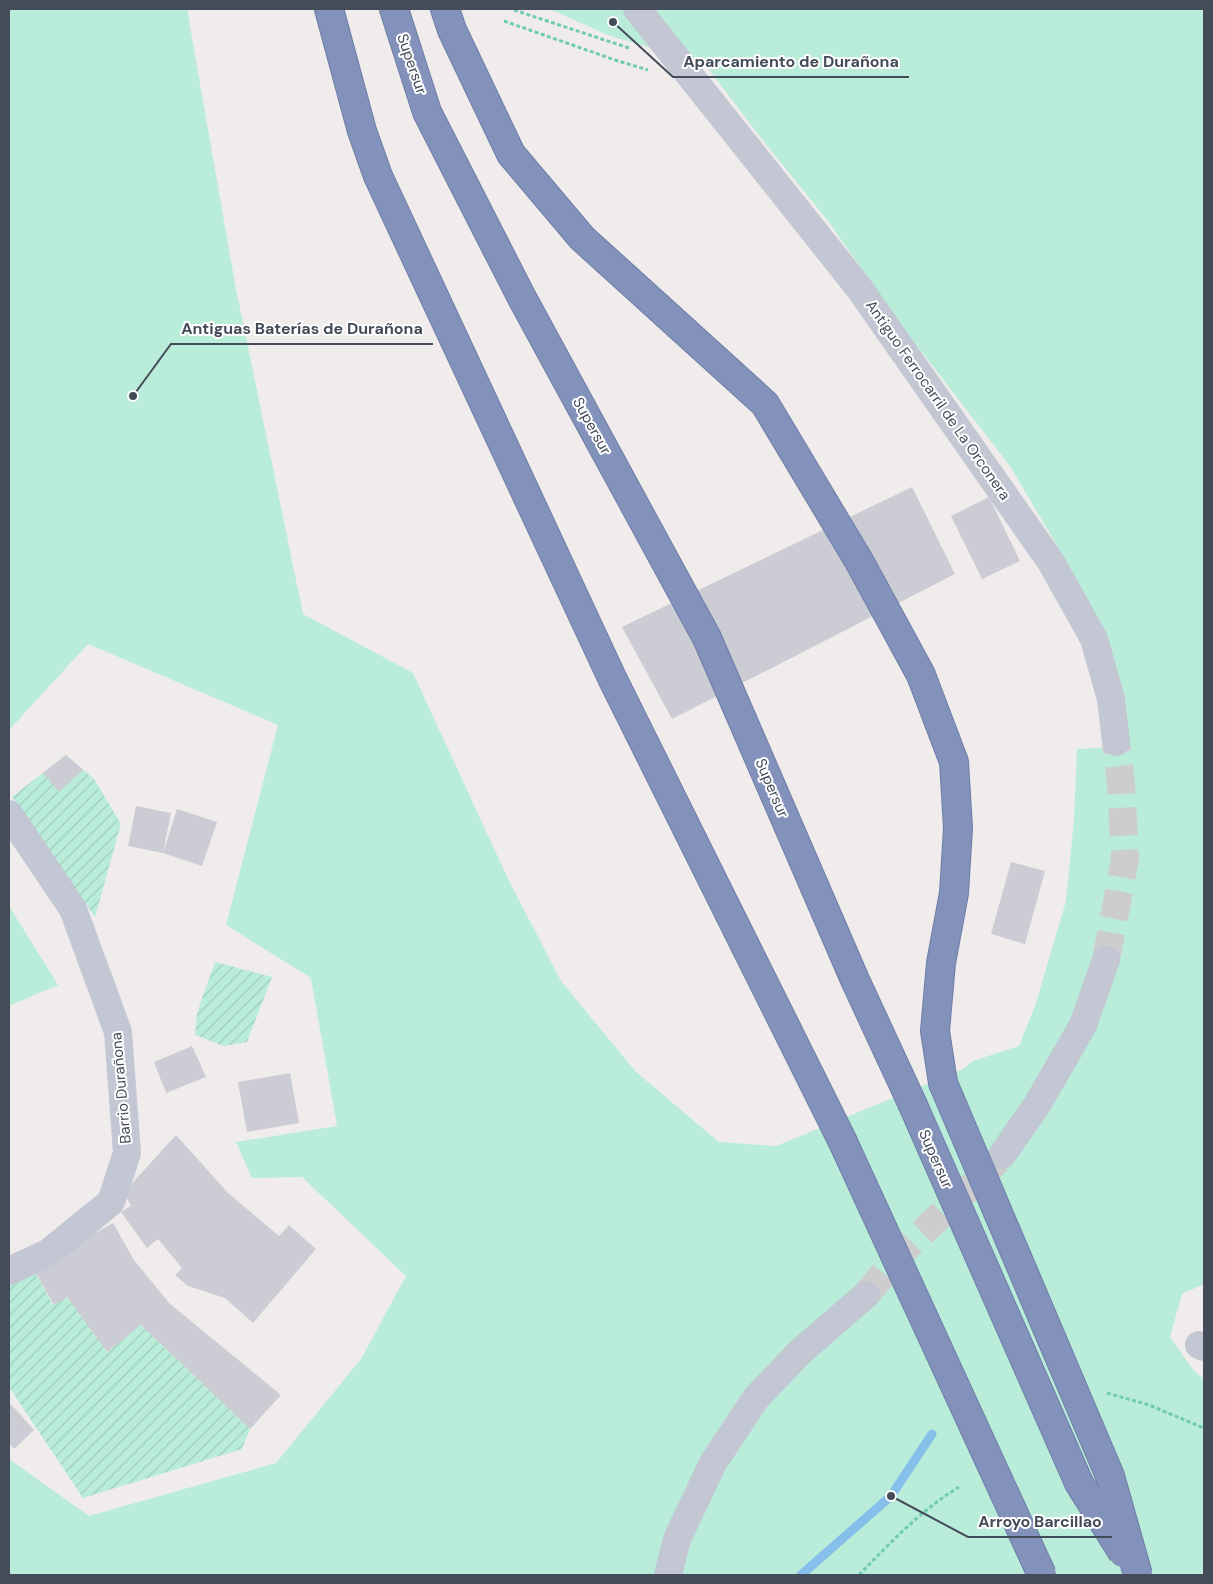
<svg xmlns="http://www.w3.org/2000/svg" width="1213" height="1584" font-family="'DM Sans',sans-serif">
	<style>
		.grass { fill: #b9edd9 }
		.garden { fill: url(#garden-furrows) }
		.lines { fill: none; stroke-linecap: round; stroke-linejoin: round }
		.stream { stroke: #86bfea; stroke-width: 9 }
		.building { fill: #cbccd4 }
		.minor-tunnel { stroke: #cdccce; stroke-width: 28; stroke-dasharray: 28 14; stroke-linecap: butt }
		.motorway-casing { stroke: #6e7da7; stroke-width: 30 }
		.path { stroke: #71cbb2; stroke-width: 3; stroke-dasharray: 4 2.5; stroke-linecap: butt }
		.minor { stroke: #c2c7d3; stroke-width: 28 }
		.motorway { stroke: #8392bb; stroke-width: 28 }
		.motorway-bridge-casing { stroke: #6e7da7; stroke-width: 30; stroke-linecap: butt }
		.motorway-bridge { stroke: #8392bb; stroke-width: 28 }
		.labels { text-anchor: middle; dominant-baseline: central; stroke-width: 4; stroke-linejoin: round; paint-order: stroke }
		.street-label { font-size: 15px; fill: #444b59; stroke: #fff }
		.leader { fill: none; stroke: #444b59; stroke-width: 2 }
		.callout-dot { fill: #444b59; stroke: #fff; stroke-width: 2 }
		.callout-label { font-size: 16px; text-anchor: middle; font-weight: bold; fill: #444b59; stroke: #fff; stroke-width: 4; stroke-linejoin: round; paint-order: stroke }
	</style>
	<defs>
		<pattern id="garden-furrows" width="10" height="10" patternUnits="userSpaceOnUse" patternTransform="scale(1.25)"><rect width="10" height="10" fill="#b9edd9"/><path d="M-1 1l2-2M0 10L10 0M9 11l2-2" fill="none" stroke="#a0cdbc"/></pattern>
	</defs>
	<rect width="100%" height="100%" fill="#efeceb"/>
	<g class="grass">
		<path d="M9 9H187L235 284 303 614 413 673 509 881 561 981 636 1072 719 1142 776 1146 963 1069 973 1061 1019 1046 1035 1006 1066 901 1074 820 1077 749 1129 746 1117 683 1059 549 1010 466 904 329 828 221 764 142 704 63 610 36 550 9H1204V1284L1182 1294 1170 1337 1194 1371 1204 1379V1575H9V1459L89 1516 276 1463 361 1359 406 1276 302 1177 252 1178 236 1142 337 1126 311 978 226 925 278 725 88 644 9 730Z"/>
		<path d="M9 906 58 985 9 1006Z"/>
	</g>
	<g class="garden">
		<path d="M66 755 94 779 121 824 95 917 12 797Z"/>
		<path d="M215 962 272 977 247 1042 224 1046 195 1035 197 1013Z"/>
		<path d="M33 1268 53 1305 67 1297 107 1352 141 1325 250 1429 242 1449 83 1498 9 1387V1284Z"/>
	</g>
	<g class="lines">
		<path class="stream" d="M801 1575 891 1496 932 1434"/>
	</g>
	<g class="building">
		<path d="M912 487 955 574 672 719 622 627Z"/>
		<path d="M989 497 1020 561 982 579 951 516Z"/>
		<path d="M66 755 83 770 59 792 43 773Z"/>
		<path d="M136 806 171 813 163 853 177 809 217 822 202 866 163 853 128 846Z"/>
		<path d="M1011 862 1045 871 1025 944 991 934Z"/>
		<path d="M192 1046 206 1077 166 1093 154 1062Z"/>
		<path d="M290 1073 299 1123 247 1132 238 1082Z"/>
		<path d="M176 1135 228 1193 279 1236 289 1225 316 1249 253 1323 225 1298 188 1286 175 1275 182 1268 158 1239 147 1248 121 1212 131 1206 124 1192Z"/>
		<path d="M113 1223 134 1260 169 1303 281 1395 250 1429 141 1325 107 1352 67 1297 54 1305 33 1268Z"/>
		<path d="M9 1402 34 1430 14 1449 9 1443Z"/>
	</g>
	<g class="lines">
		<g class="minor-tunnel">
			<path d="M1106 960 1125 859 1121 783 1116 742"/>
			<path d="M866 1295 900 1254 998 1160"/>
		</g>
		<defs>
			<g id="motorway">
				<path d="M329 9 362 131 378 176 613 680 842 1140"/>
				<path d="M394 9 427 112 522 298 707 638 855 980 912 1103"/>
				<path d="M445 9 452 30 511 154 582 238 765 404 859 561 921 675 954 762 958 828 954 893 941 963 935 1031 943 1083"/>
			</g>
		</defs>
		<use href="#motorway" class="motorway-casing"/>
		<g class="path">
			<path d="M514 10 629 48"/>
			<path d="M504 21 618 61 648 70"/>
			<path d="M1107 1393 1149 1405 1204 1428"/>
			<path d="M859 1575C890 1543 921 1510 959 1487"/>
		</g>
		<g class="minor">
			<path d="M637 9 859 288 1051 562 1094 639 1111 699 1116 742"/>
			<path d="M9 814 73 909 118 1032 127 1153 111 1202 48 1253 9 1271"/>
			<path d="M1002 1155 1037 1105 1083 1025 1106 960"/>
			<path d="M1199 1345 1204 1347"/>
			<path d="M668 1575 677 1539 713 1463 756 1398 800 1352 866 1295"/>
		</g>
		<use href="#motorway" class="motorway"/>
		<defs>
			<g id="motorway-bridge">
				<path d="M943 1083 1110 1476 1138 1575"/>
				<path d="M912 1103 1079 1483 1123 1553"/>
				<path d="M842 1140 1042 1575"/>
			</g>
		</defs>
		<use href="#motorway-bridge" class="motorway-bridge-casing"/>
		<use href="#motorway-bridge" class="motorway-bridge"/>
	</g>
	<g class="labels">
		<g class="street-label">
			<text transform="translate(412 64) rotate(71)">Supersur</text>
			<text transform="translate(938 400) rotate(55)">Antiguo Ferrocarril de La Orconera</text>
			<text transform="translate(592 426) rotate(61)">Supersur</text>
			<text transform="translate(772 788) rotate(67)">Supersur</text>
			<text transform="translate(121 1088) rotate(-95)">Barrio Durañona</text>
			<text transform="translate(936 1159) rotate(66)">Supersur</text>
		</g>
	</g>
	<path class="leader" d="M613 22L673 77H909M133 396L171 344H433M891 1496L968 1537H1112"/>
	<g class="callout-dot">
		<circle cx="613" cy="22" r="5"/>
		<circle cx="133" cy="396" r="5"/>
		<circle cx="891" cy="1496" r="5"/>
	</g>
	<g class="callout-label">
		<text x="791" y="67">Aparcamiento de Durañona</text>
		<text x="302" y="334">Antiguas Baterías de Durañona</text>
		<text x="1040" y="1527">Arroyo Barcillao</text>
	</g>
	<rect width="1213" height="1584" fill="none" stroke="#444b59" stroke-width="20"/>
</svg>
